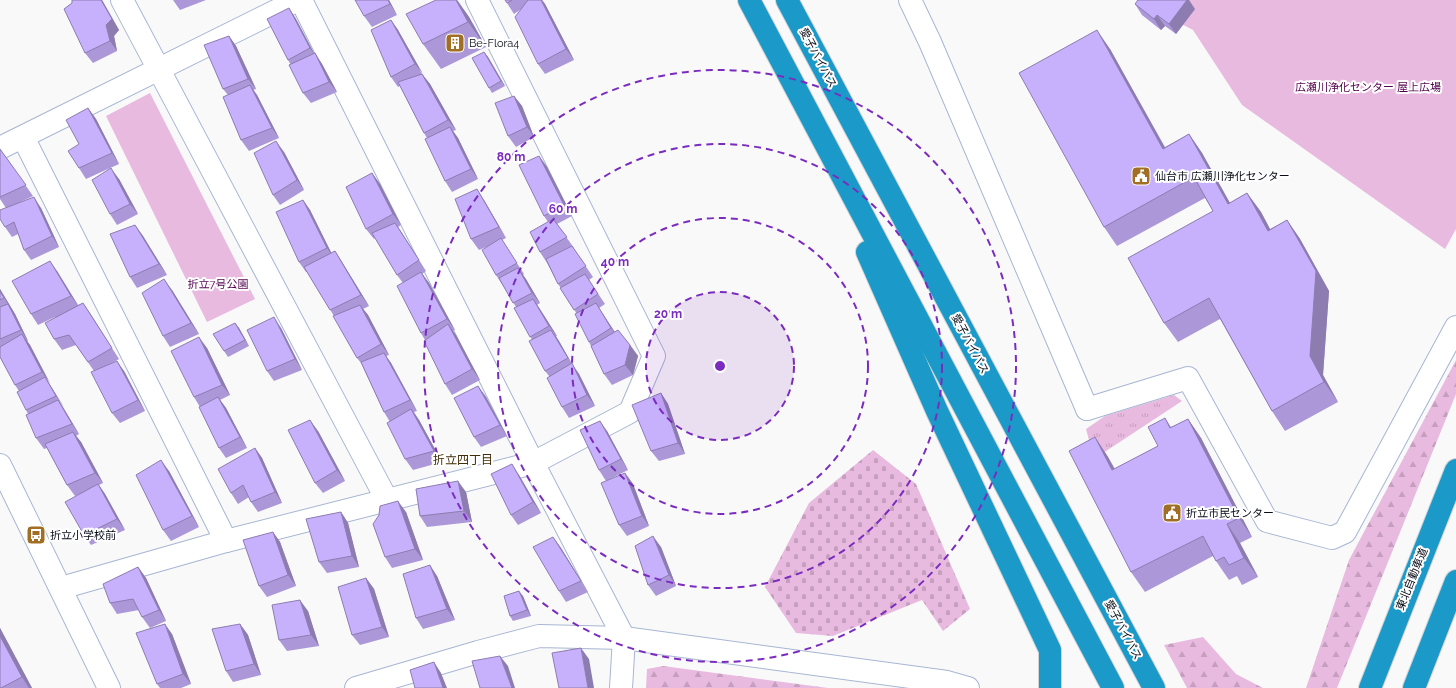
<svg xmlns="http://www.w3.org/2000/svg" width="1456" height="688" font-family="Raleway,'Noto Sans JP',sans-serif">
	<style>
		.grass { fill: url(#grass-tufts) }
		.forest { fill: url(#forest-firs) }
		.cemetery { fill: url(#cemetery-stones) }
		.green { fill: #e8bae0 }
		.lines { fill: none; stroke-linecap: round; stroke-linejoin: round }
		.street-casing { stroke: #a8b6d3; stroke-width: 24 }
		.secondary-casing { stroke: #a8b6d3; stroke-width: 24 }
		.highway-casing { stroke: #d3d3d5; stroke-width: 24 }
		.street { stroke: #fff; stroke-width: 22 }
		.secondary { stroke: #fff; stroke-width: 22 }
		.highway { stroke: #1b99c8; stroke-width: 22 }
		.wall { fill: #ac98d9 }
		.shaded-wall { fill: #8c7cb0 }
		.building { fill: #c8b1fc; stroke: #8c7cb0 }
		.ring { fill: none; stroke: #7b2cbf; stroke-width: 2; stroke-dasharray: 7 5 }
		.labels { text-anchor: middle; dominant-baseline: central; stroke-width: 4; stroke-linejoin: round; paint-order: stroke }
		.poi-label { font-size: 11px; fill: #080c16; stroke: #fff; text-anchor: start }
		.street-label { font-size: 11px; fill: #080c16; stroke: #fff }
		.park-label { font-size: 11px; fill: #52024d; stroke: #fff }
		.neighbourhood-label { font-size: 12px; fill: #432c07; stroke: #fff }
		.centre { fill: #7b2cbf; stroke: #fff; stroke-width: 2 }
		.ring-label { font-size: 12px; text-anchor: middle; font-weight: bold; fill: #7b2cbf; stroke: #fff; stroke-width: 4; stroke-linejoin: round; paint-order: stroke }
	</style>
	<defs>
		<pattern id="grass-tufts" width="24" height="20" patternUnits="userSpaceOnUse"><rect width="24" height="20" fill="#e8bae0"/><path d="M3 7l-1-3M5 7V3M7 7l1-3M15 17l-1-3M17 17v-4M19 17l1-3" fill="none" stroke="#c69fbf"/></pattern>
		<pattern id="forest-firs" width="22" height="20" patternUnits="userSpaceOnUse"><rect width="22" height="20" fill="#e8bae0"/><path d="M5 1l3.5 6h-7zM16 11l3.5 6h-7z" fill="#c69fbf"/></pattern>
		<pattern id="cemetery-stones" width="16" height="16" patternUnits="userSpaceOnUse"><rect width="16" height="16" fill="#e8bae0"/><path d="M2 7V4a2 2 0 0 1 4 0v3zM10 15v-3a2 2 0 0 1 4 0v3z" fill="#c69fbf"/></pattern>
	</defs>
	<rect width="100%" height="100%" fill="#f9f9f9"/>
	<path class="grass" d="M1174 395 1182 401 1094 459 1086 429 1105 416Z"/>
	<g class="forest">
		<path d="M1456 360V394L1337 688H1306L1349 560Z"/>
		<path d="M1203 637 1236 674 1263 688H1187L1164 645Z"/>
		<path d="M663 666 828 688H646L647 669Z"/>
	</g>
	<path class="cemetery" d="M873 450 916 484 970 609 943 631 922 600 833 636 796 633 765 587 809 503Z"/>
	<g class="green">
		<path d="M1136 0H1456V229L1445 249 1242 105 1193 30Z"/>
		<path d="M150 93 255 299 207 322 106 116Z"/>
	</g>
	<g class="lines">
		<defs>
			<g id="street">
				<path d="M122 0 387 500"/>
				<path d="M910 0 930 42 1087 409"/>
				<path d="M23 137 226 541"/>
				<path d="M61 588 226 541 533 463 630 412 654 356 477 0"/>
				<path d="M621 688 624 638"/>
			</g>
			<g id="secondary">
				<path d="M301 0 533 463 624 638"/>
				<path d="M0 148 298 0"/>
				<path d="M1087 409 1188 378 1267 521 1332 538 1345 532 1456 327"/>
				<path d="M0 465 109 688"/>
				<path d="M356 688 478 652 539 636 624 638 947 682 968 688"/>
			</g>
			<g id="highway">
				<path d="M749 0 1113 688"/>
				<path d="M787 0 1154 688"/>
				<path d="M867 252 937 411 1050 650V688"/>
				<path d="M1370 688 1456 470"/>
				<path d="M1414 688 1456 581"/>
			</g>
		</defs>
		<use href="#street" class="street-casing"/>
		<use href="#secondary" class="secondary-casing"/>
		<use href="#highway" class="highway-casing"/>
		<use href="#street" class="street"/>
		<use href="#secondary" class="secondary"/>
		<use href="#highway" class="highway"/>
	</g>
	<g class="wall">
		<path d="M72 0H102L119 30 114 36 117 51 93 63 85 53 72 3Z"/>
		<path d="M173 0H206L180 10Z"/>
		<path d="M389 0 397 15 372 27 364 16Z"/>
		<path d="M436 0H457L469 17 486 47 441 69 423 44Z"/>
		<path d="M505 0H542L545 4 574 60 545 74 538 64 520 10 514 14Z"/>
		<path d="M1135 4 1195 9 1176 34 1165 26 1161 30 1142 15Z"/>
		<path d="M289 8 296 19 314 53H315L322 64 337 92 311 103 303 93 291 65 288 60Z"/>
		<path d="M391 20 398 30 422 74 430 84 456 130 453 131 458 138 478 179 452 192 445 181 427 138 424 133 400 86 398 87 391 77Z"/>
		<path d="M229 36 236 46 256 89 253 90 257 95 279 138 249 151 241 140 228 95 223 89Z"/>
		<path d="M1110 49 1165 147 1189 134 1202 153 1230 203 1247 193 1261 212 1270 229 1287 220 1300 239 1329 291 1323 375 1338 402 1285 431 1272 411 1220 319 1178 342 1164 323 1213 211 1205 198 1117 246 1104 227Z"/>
		<path d="M484 52 488 57 505 86 492 93 489 88Z"/>
		<path d="M514 96 522 106 534 137 516 147 508 136Z"/>
		<path d="M88 108 96 119 119 164 86 179 79 168V144Z"/>
		<path d="M0 149 33 196 12 206 41 208 59 247 31 260 24 250 18 234 12 237 5 227 6 208 0 199Z"/>
		<path d="M284 152 304 190 280 205 273 195Z"/>
		<path d="M539 156 547 167 572 216 557 224 574 248V249L593 277 589 280 605 304 599 308 615 332 630 345 638 356 633 375 612 385 604 374 591 346 589 342 577 314 560 288H561L558 284 547 263 540 252 548 222 544 216Z"/>
		<path d="M372 173 380 184 401 225 398 227 426 271 422 274 429 283 455 330 453 331 456 335 480 380 452 395 445 384 425 340 421 333 403 283 397 275 375 238 374 239 366 229Z"/>
		<path d="M119 179 138 214 117 225 110 214Z"/>
		<path d="M303 200 310 210 331 253 335 251 342 262 369 306 363 309 368 315 389 355 386 356 391 363 417 411 414 412 419 420 442 462 413 470 405 459 390 422 384 412 361 363 357 358 334 316 307 272H306L299 262Z"/>
		<path d="M484 200 506 238 502 240 524 274 523 275 540 303 537 305 557 336H556L572 364 579 374 595 406 569 418 562 407 549 376 545 371 532 340 516 307 503 286 496 275 491 245 479 250 471 239Z"/>
		<path d="M135 225 143 236 167 275 137 288 130 277Z"/>
		<path d="M57 271 78 305 83 303 119 359 112 363 124 371 145 411 120 423 112 413 94 371 76 345 62 350 54 339 55 317 38 325 31 314Z"/>
		<path d="M0 289 15 314 28 341H27L30 345 49 383 79 434 76 436 81 442 103 483 99 485 105 494 125 530 91 545 84 535 80 494 75 496 67 485 47 448 44 449 36 438 28 414 26 410 19 391 15 385 0 357Z"/>
		<path d="M172 290 199 334 170 347 163 336Z"/>
		<path d="M235 323 239 328 249 346 228 357 224 351Z"/>
		<path d="M281 328 302 370 274 381 267 371Z"/>
		<path d="M207 348 230 395 220 400 226 408 247 448 226 458 219 448 200 407 194 397Z"/>
		<path d="M478 386 486 397 507 436 481 447 474 437Z"/>
		<path d="M661 393 668 404 685 454 659 461 651 451Z"/>
		<path d="M1165 418 1171 427 1188 419 1201 438 1252 537 1240 543 1258 577 1242 585 1237 576 1229 580 1216 561 1213 556 1145 592 1131 572 1095 437 1108 457 1115 469 1158 446Z"/>
		<path d="M318 431 345 481 323 493 315 483Z"/>
		<path d="M607 431 628 470 606 481 599 470Z"/>
		<path d="M255 448 262 458 282 503 258 512 251 502 249 497 238 504 231 493Z"/>
		<path d="M169 471 199 527 171 541 163 530Z"/>
		<path d="M625 473 633 484 649 526 627 536 619 525Z"/>
		<path d="M519 475 541 513 518 525 511 515Z"/>
		<path d="M466 492 472 522 427 527 420 516Z"/>
		<path d="M341 512 348 523 359 567 327 573 319 562Z"/>
		<path d="M406 512 423 560 392 568 385 557Z"/>
		<path d="M273 532 280 542 296 586 267 597 259 586Z"/>
		<path d="M553 537 561 548 588 592 566 602 559 591Z"/>
		<path d="M661 547 676 586 656 596 648 585Z"/>
		<path d="M138 567 146 578 166 621 150 628 142 617 139 610 117 614 110 603Z"/>
		<path d="M437 576 455 620 423 629 416 618Z"/>
		<path d="M366 578 374 589 389 637 360 645 352 635Z"/>
		<path d="M523 596 531 616 513 621 510 616Z"/>
		<path d="M308 611 319 646 287 651 279 640Z"/>
		<path d="M240 624 248 635 261 675 233 682 226 671Z"/>
		<path d="M0 628 32 688H0Z"/>
		<path d="M172 634 191 684 181 688H160L157 684Z"/>
	</g>
	<g class="shaded-wall">
		<path d="M101 0H102L119 30 114 36 117 51 110 41Z"/>
		<path d="M388 0H389L397 15 390 4Z"/>
		<path d="M456 0H457L469 17 486 47 468 22Z"/>
		<path d="M541 0H542L545 4 574 60 566 49Z"/>
		<path d="M1187 0H1189L1195 9 1176 34 1169 24Z"/>
		<path d="M289 8 296 19 317 59 310 48Z"/>
		<path d="M1157 15 1165 26 1161 30 1154 19Z"/>
		<path d="M391 20 398 30 423 74 415 64Z"/>
		<path d="M1097 30 1110 49 1176 168 1163 149Z"/>
		<path d="M229 36 236 46 256 89 248 79Z"/>
		<path d="M484 52 488 57 505 86 501 81Z"/>
		<path d="M315 53 322 64 337 92 329 82Z"/>
		<path d="M422 74 430 84 456 130 448 120Z"/>
		<path d="M250 85 257 95 279 138 272 128Z"/>
		<path d="M514 96 522 106 534 137 527 127Z"/>
		<path d="M88 108 96 119 119 164 112 153Z"/>
		<path d="M450 127 458 138 478 179 471 169Z"/>
		<path d="M1189 134 1202 153 1241 223 1228 204Z"/>
		<path d="M276 141 284 152 304 190 297 180Z"/>
		<path d="M539 156 547 167 572 216 564 205Z"/>
		<path d="M111 168 119 179 138 214 130 204Z"/>
		<path d="M372 173 380 184 401 225 393 214Z"/>
		<path d="M477 189 484 200 506 238 499 227Z"/>
		<path d="M1247 193 1261 212 1281 250 1268 231Z"/>
		<path d="M34 197 41 208 59 247 52 236Z"/>
		<path d="M303 200 310 210 334 258 327 248Z"/>
		<path d="M1287 220 1300 239 1329 291 1323 375 1338 402 1324 382 1310 356Z"/>
		<path d="M395 223 402 233 426 271 419 260Z"/>
		<path d="M135 225 143 236 167 275 159 264Z"/>
		<path d="M335 251 342 262 369 306 361 295Z"/>
		<path d="M50 261 57 271 79 307 71 296Z"/>
		<path d="M518 268 526 279 540 303 532 293Z"/>
		<path d="M421 272 429 283 455 330 447 319Z"/>
		<path d="M164 279 172 290 199 334 191 323Z"/>
		<path d="M0 289 15 314 28 341 21 330 8 304 0 291Z"/>
		<path d="M533 299 540 309 557 336 549 326Z"/>
		<path d="M83 303 90 313 119 359 112 348Z"/>
		<path d="M596 303 603 314 619 339 611 328Z"/>
		<path d="M360 305 368 315 389 355 381 344Z"/>
		<path d="M274 317 281 328 302 370 295 359Z"/>
		<path d="M235 323 239 328 249 346 245 340Z"/>
		<path d="M448 324 456 335 480 380 472 369Z"/>
		<path d="M551 330 559 341 572 364 579 374 595 406 587 395 573 366 568 358Z"/>
		<path d="M22 334 30 345 50 383 42 372Z"/>
		<path d="M199 337 207 348 230 395 222 385Z"/>
		<path d="M630 345 638 356 633 375 625 365Z"/>
		<path d="M384 353 391 363 417 411 410 400Z"/>
		<path d="M117 361 124 371 145 411 138 400Z"/>
		<path d="M45 377 52 388 64 407 56 396Z"/>
		<path d="M478 386 486 397 507 436 500 425Z"/>
		<path d="M661 393 668 404 685 454 678 443Z"/>
		<path d="M218 397 226 408 247 448 240 437Z"/>
		<path d="M58 400 65 411 79 434 72 424Z"/>
		<path d="M411 409 419 420 442 462 434 451Z"/>
		<path d="M1188 419 1201 438 1252 537 1239 518Z"/>
		<path d="M310 420 318 431 345 481 337 470Z"/>
		<path d="M600 421 607 431 628 470 621 459Z"/>
		<path d="M73 432 81 442 103 483 95 473Z"/>
		<path d="M1095 437 1108 457 1125 489 1112 470Z"/>
		<path d="M255 448 262 458 282 503 275 492Z"/>
		<path d="M161 460 169 471 199 527 192 516Z"/>
		<path d="M512 464 519 475 541 513 533 502Z"/>
		<path d="M625 473 633 484 649 526 642 516Z"/>
		<path d="M458 481 466 492 472 522 464 511Z"/>
		<path d="M98 484 105 494 125 530 117 519Z"/>
		<path d="M398 501 406 512 423 560 415 549Z"/>
		<path d="M341 512 348 523 359 567 352 556Z"/>
		<path d="M1227 524 1240 543 1258 577 1244 558Z"/>
		<path d="M273 532 280 542 296 586 288 575Z"/>
		<path d="M653 536 661 547 676 586 669 575Z"/>
		<path d="M553 537 561 548 588 592Z"/>
		<path d="M430 565 437 576 455 620 447 609Z"/>
		<path d="M138 567 146 578 166 621 159 610Z"/>
		<path d="M366 578 374 589 389 637 382 627Z"/>
		<path d="M519 591 523 596 531 616 527 610Z"/>
		<path d="M300 600 308 611 319 646 311 635Z"/>
		<path d="M165 624 172 634 191 684 183 674Z"/>
		<path d="M240 624 248 635 261 675 254 664Z"/>
		<path d="M0 628 32 688H29L22 677 0 636Z"/>
		<path d="M581 648 589 659 594 688H588Z"/>
		<path d="M500 656 508 666 515 688H512Z"/>
		<path d="M434 662 441 673 447 688H443Z"/>
	</g>
	<g class="building">
		<path d="M72 0H101L112 19 106 25 110 41 85 53 64 9 72 3Z"/>
		<path d="M355 0H388L390 4 364 16Z"/>
		<path d="M436 0H456L468 22 423 44 406 14Z"/>
		<path d="M505 0H512L507 3Z"/>
		<path d="M528 0H541L566 49 538 64 515 17Z"/>
		<path d="M1138 0H1187L1169 24 1157 15 1154 19 1135 4Z"/>
		<path d="M289 8 310 48 288 60 267 19Z"/>
		<path d="M391 20 415 64 391 77 371 30Z"/>
		<path d="M1097 30 1163 149 1189 134 1228 204 1247 193 1268 231 1287 220 1316 271 1310 356 1324 382 1272 411 1209 298 1164 323 1128 258 1213 211 1194 177 1104 227 1019 73Z"/>
		<path d="M229 36 248 79 223 89 204 45Z"/>
		<path d="M484 52 501 81 489 88 472 58Z"/>
		<path d="M315 53 329 82 303 93 289 65Z"/>
		<path d="M422 74 448 120 424 133 398 82Z"/>
		<path d="M250 85 272 128 241 140 223 97Z"/>
		<path d="M514 96 527 127 508 136 495 103Z"/>
		<path d="M88 108 112 153 79 168 68 151 79 144 66 120Z"/>
		<path d="M450 127 471 169 445 181 425 139Z"/>
		<path d="M276 141 297 180 273 195 254 153Z"/>
		<path d="M0 149 26 185 0 197Z"/>
		<path d="M539 156 564 205 544 216 519 165Z"/>
		<path d="M111 168 130 204 110 214 92 180Z"/>
		<path d="M372 173 393 214 366 229 346 187Z"/>
		<path d="M477 189 499 227 471 239 455 199Z"/>
		<path d="M34 197 52 236 24 250 14 222 5 227 0 219V210Z"/>
		<path d="M303 200 327 248 299 262 276 212Z"/>
		<path d="M553 219 567 237 540 252 530 232Z"/>
		<path d="M395 223 419 260 397 275 372 233Z"/>
		<path d="M135 225 159 264 130 277 110 234Z"/>
		<path d="M501 238 517 263 496 275 482 250Z"/>
		<path d="M572 246 586 266 558 284 546 259Z"/>
		<path d="M335 251 361 295 330 310 304 267Z"/>
		<path d="M50 261 71 296 31 314 12 281Z"/>
		<path d="M518 268 532 293 513 303 499 278Z"/>
		<path d="M421 272 447 319 421 333 397 286Z"/>
		<path d="M585 274 598 294 574 310 560 288Z"/>
		<path d="M164 279 191 323 163 336 142 293Z"/>
		<path d="M0 291 4 298 0 300Z"/>
		<path d="M533 299 549 326 530 337 514 308Z"/>
		<path d="M83 303 112 348 88 362 69 335 54 339 45 323Z"/>
		<path d="M596 303 611 328 589 342 575 314Z"/>
		<path d="M8 304 21 330 0 339V307Z"/>
		<path d="M360 305 381 344 357 358 333 316Z"/>
		<path d="M274 317 295 359 267 371 247 330Z"/>
		<path d="M235 323 245 340 224 351 213 334Z"/>
		<path d="M448 324 472 369 445 384 424 341Z"/>
		<path d="M551 330 568 358 545 371 529 341Z"/>
		<path d="M618 330 630 345 625 365 604 374 591 346Z"/>
		<path d="M22 334 42 372 15 385 0 357V347Z"/>
		<path d="M199 337 222 385 194 397 171 351Z"/>
		<path d="M384 353 410 400 384 412 361 362Z"/>
		<path d="M117 361 138 400 112 413 91 372Z"/>
		<path d="M572 363 587 395 562 407 547 378Z"/>
		<path d="M45 377 56 396 26 410 17 392Z"/>
		<path d="M478 386 500 425 474 437 454 398Z"/>
		<path d="M661 393 678 443 651 451 632 405Z"/>
		<path d="M218 397 240 437 219 448 199 407Z"/>
		<path d="M58 400 72 424 36 438 26 415Z"/>
		<path d="M411 409 434 451 405 459 387 423Z"/>
		<path d="M1165 418 1170 428 1188 419 1239 518 1227 524 1244 558 1229 565 1224 557 1216 561 1203 536 1131 572 1069 451 1095 437 1112 470 1158 446 1148 427Z"/>
		<path d="M310 420 337 470 315 483 288 430Z"/>
		<path d="M600 421 621 459 599 470 580 430Z"/>
		<path d="M73 432 95 473 67 485 45 444Z"/>
		<path d="M255 448 275 492 251 502 243 485 231 493 218 469Z"/>
		<path d="M161 460 192 516 163 530 136 475Z"/>
		<path d="M512 464 533 502 511 515 491 474Z"/>
		<path d="M625 473 642 516 619 525 601 483Z"/>
		<path d="M458 481 464 511 420 516 416 489Z"/>
		<path d="M98 484 117 519 84 535 65 502Z"/>
		<path d="M398 501 415 549 385 557 373 524 379 515 380 506Z"/>
		<path d="M341 512 352 556 319 562 306 519Z"/>
		<path d="M273 532 288 575 259 586 243 540Z"/>
		<path d="M653 536 669 575 648 585 635 546Z"/>
		<path d="M553 537 581 581 559 591 533 547Z"/>
		<path d="M430 565 447 609 416 618 403 574Z"/>
		<path d="M138 567 159 610 142 617 133 599 110 603 103 584Z"/>
		<path d="M366 578 382 627 352 635 338 587Z"/>
		<path d="M519 591 527 610 510 616 504 596Z"/>
		<path d="M300 600 311 635 279 640 272 605Z"/>
		<path d="M165 624 183 674 157 684 136 633Z"/>
		<path d="M240 624 254 664 226 671 212 629Z"/>
		<path d="M0 636 22 677 1 688H0Z"/>
		<path d="M581 648 588 688H559L552 653Z"/>
		<path d="M500 656 512 688H480L472 661Z"/>
		<path d="M434 662 443 688H415L410 670Z"/>
	</g>
	<circle cx="720" cy="366" r="74" fill="#7b2cbf" fill-opacity=".12"/>
	<g class="ring">
		<circle cx="720" cy="366" r="74"/>
		<circle cx="720" cy="366" r="148"/>
		<circle cx="720" cy="366" r="222"/>
		<circle cx="720" cy="366" r="296"/>
	</g>
	<defs>
		<symbol id="building-square" viewBox="-11 -11 22 22"><rect x="-9" y="-9" width="18" height="18" rx="4" fill="#a06f24" stroke="#fff"/><path d="M-4-6H4V6H1V3H-1V6H-4ZM-2.5-4.3h1.7v1.8h-1.7ZM.8-4.3h1.7v1.8H.8ZM-2.5-1h1.7V.8h-1.7ZM.8-1h1.7V.8H.8Z" fill="#fff"/></symbol>
		<symbol id="civic-square" viewBox="-11 -11 22 22"><rect x="-9" y="-9" width="18" height="18" rx="4" fill="#a06f24" stroke="#fff"/><path d="M-.6-6.5H3V-4.5H.6V-3L4-1V1h2V6H-6V1h2V-1L-.6-3ZM-1.2 2.5V6h2.4V2.5Z" fill="#fff"/></symbol>
		<symbol id="bus-square" viewBox="-11 -11 22 22"><rect x="-9" y="-9" width="18" height="18" rx="4" fill="#a06f24" stroke="#fff"/><path d="M-5-6H5V4H4V6H2V4H-2V6H-4V4H-5ZM-3.5-4V0h7V-4ZM-3.5 1.2v1.5H-2V1.2ZM2 1.2v1.5H3.5V1.2Z" fill="#fff"/></symbol>
	</defs>
	<g fill-rule="evenodd">
		<use href="#building-square" x="444" y="32" width="22" height="22"/>
		<use href="#civic-square" x="1130" y="165" width="22" height="22"/>
		<use href="#civic-square" x="1161" y="502" width="22" height="22"/>
		<use href="#bus-square" x="25" y="524" width="22" height="22"/>
	</g>
	<g class="labels">
		<g class="poi-label">
			<text x="469" y="43">Be-Flora4</text>
			<text x="1155" y="176">仙台市 広瀬川浄化センター</text>
			<text x="1186" y="513">折立市民センター</text>
			<text x="50" y="535">折立小学校前</text>
		</g>
		<g class="street-label">
			<text transform="translate(818 58) rotate(62)">愛子バイパス</text>
			<text transform="translate(970 344) rotate(62)">愛子バイパス</text>
			<text transform="translate(1412 579) rotate(-68)">東北自動車道</text>
			<text transform="translate(1123 630) rotate(62)">愛子バイパス</text>
		</g>
		<g class="park-label">
			<text x="1368" y="87">広瀬川浄化センター 屋上広場</text>
			<text x="218" y="284">折立7号公園</text>
		</g>
		<g class="neighbourhood-label">
			<text x="463" y="460">折立四丁目</text>
		</g>
	</g>
	<circle cx="720" cy="366" r="6" class="centre"/>
	<g class="ring-label">
		<text x="511" y="161">80 m</text>
		<text x="563" y="213">60 m</text>
		<text x="615" y="266">40 m</text>
		<text x="668" y="318">20 m</text>
	</g>
</svg>
